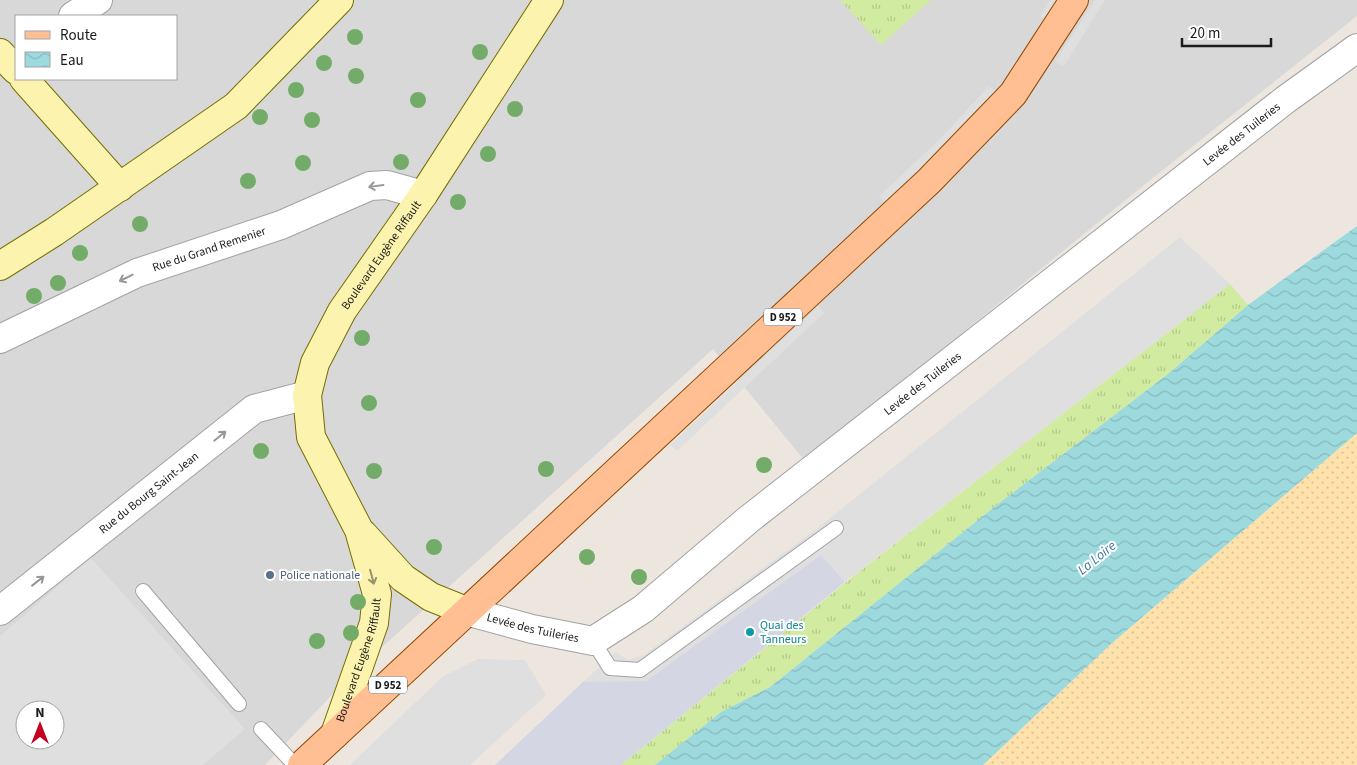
<svg xmlns="http://www.w3.org/2000/svg" width="1357" height="765" font-family="'Source Sans 3',sans-serif">
	<style>
		.residential { fill: #d9d8d8; fill-rule: evenodd }
		.grass { fill: url(#grass-tufts) }
		.sand { fill: url(#sand-dots) }
		.parking { fill: #dfdfdf; fill-rule: evenodd }
		.plaza { fill: #d4d6e3 }
		.water { fill: url(#water-waves) }
		.lines { fill: none; stroke-linecap: round; stroke-linejoin: round }
		.lane-casing { stroke: #a2a2a2; stroke-width: 16 }
		.street-casing { stroke: #a2a2a2; stroke-width: 30 }
		.secondary-casing { stroke: #736e00; stroke-width: 30 }
		.primary-casing { stroke: #914a00; stroke-width: 30 }
		.lane { stroke: #fff; stroke-width: 14 }
		.street { stroke: #fff; stroke-width: 28 }
		.secondary { stroke: #fcf4ae; stroke-width: 28 }
		.primary { stroke: #ffbf92; stroke-width: 28 }
		.tree { fill: #73ac68 }
		.oneway { stroke: #989898 }
		.oneway2 { stroke: #97926c }
		.service-dot { fill: #5c6f8a; stroke: #fff; stroke-width: 2 }
		.culture-dot { fill: #0f9aa8; stroke: #fff; stroke-width: 2 }
		.labels { text-anchor: middle; dominant-baseline: central; stroke-width: 4; stroke-linejoin: round; paint-order: stroke }
		.shield { fill: #fff; stroke: #5f5f5f; stroke-width: 1 }
		.shield-label { font-size: 11px; font-weight: bold; fill: #1b1b1b }
		.street-label { font-size: 12px; fill: #1b1b1b; stroke: #fff }
		.service-label { font-size: 12px; fill: #4e5e75; stroke: #fff; text-anchor: start }
		.culture-label { font-size: 12px; fill: #0d838f; stroke: #fff; text-anchor: start }
		.water-label { font-size: 14px; font-style: italic; fill: #3c7896; stroke: #fff }
	</style>
	<defs>
		<pattern id="grass-tufts" width="24" height="20" patternUnits="userSpaceOnUse" patternTransform="scale(1.25)"><rect width="24" height="20" fill="#d1eba1"/><path d="M3 7l-1-3M5 7V3M7 7l1-3M15 17l-1-3M17 17v-4M19 17l1-3" fill="none" stroke="#b3c98a"/></pattern>
		<pattern id="sand-dots" width="8" height="8" patternUnits="userSpaceOnUse" patternTransform="scale(1.25)"><rect width="8" height="8" fill="#ffe1ab"/><path d="M2 2h.1M6 6h.1" fill="none" stroke="#dac093" stroke-width="1.8" stroke-linecap="round"/></pattern>
		<pattern id="water-waves" width="16" height="10" patternUnits="userSpaceOnUse" patternTransform="scale(1.25)"><rect width="16" height="10" fill="#9ddade"/><path d="M0 5q4-4 8 0t8 0" fill="none" stroke="#87babe"/></pattern>
	</defs>
	<rect width="100%" height="100%" fill="#ede6df"/>
	<path class="residential" d="M0 0H1357V16L1154 177 805 461 713 349 350 676 265 765H0ZM16 16H176V79H16ZM25 710H55V740H25Z"/>
	<g class="grass">
		<path d="M840 0H931L881 45Z"/>
		<path d="M1230 284 1248 305 1168 374 998 504 770 687 721 712 655 765H621L855 575Z"/>
	</g>
	<path class="sand" d="M1357 433V765H983L1112 643Z"/>
	<g class="parking">
		<path d="M1050 0H1060L1047 21 1040 16Z"/>
		<path d="M1095 0H1105L1064 66 1055 62Z"/>
		<path d="M989 86 996 92 944 147 885 203 879 196 938 141Z"/>
		<path d="M1180 237 1230 284 845 582 821 555 646 681 583 682 616 652 628 660 644 655 819 527Z"/>
		<path d="M818 306 824 313 677 451 670 445Z"/>
		<path d="M91 558 245 729 203 765H0V636ZM25 710H55V740H25Z"/>
		<path d="M478 659 525 660 546 695 470 765H350L442 677Z"/>
	</g>
	<path class="plaza" d="M821 555 845 582 621 765H495L583 682 646 681Z"/>
	<path class="water" d="M1357 226V433L1112 643 983 765H655L721 712 770 687 998 504 1168 374 1248 305Z"/>
	<g class="lines">
		<defs>
			<g id="lane">
				<path d="M143 591 239 704"/>
				<path d="M593 641 610 668 640 670 836 528"/>
				<path d="M261 729 295 765"/>
			</g>
			<g id="street">
				<path d="M73 16 98 0"/>
				<path id="s1" d="M0 339 137 273 281 225 370 186 387 185 423 195"/>
				<path id="s2" d="M0 611 254 409 307 395"/>
				<path id="s3" d="M466 611 532 629 593 641 643 609 749 519 1285 100 1357 48"/>
			</g>
			<g id="secondary">
				<path d="M0 53 16 70"/>
				<path d="M24 79 120 187"/>
				<path d="M0 266 54 232 236 106 339 0"/>
				<path d="M363 534 403 578 431 597 466 611"/>
				<path id="s4" d="M335 734 374 623 377 594 359 530 311 437 307 395 315 363 342 311 423 195 549 0"/>
			</g>
			<path id="primary" d="M302 765 929 181 1013 94 1074 0"/>
		</defs>
		<use href="#lane" class="lane-casing"/>
		<use href="#street" class="street-casing"/>
		<use href="#secondary" class="secondary-casing"/>
		<use href="#primary" class="primary-casing"/>
		<use href="#lane" class="lane"/>
		<use href="#street" class="street"/>
		<use href="#secondary" class="secondary"/>
		<use href="#primary" class="primary"/>
	</g>
	<g class="tree">
		<circle cx="355" cy="37" r="8"/>
		<circle cx="480" cy="52" r="8"/>
		<circle cx="324" cy="63" r="8"/>
		<circle cx="356" cy="76" r="8"/>
		<circle cx="296" cy="90" r="8"/>
		<circle cx="418" cy="100" r="8"/>
		<circle cx="515" cy="109" r="8"/>
		<circle cx="260" cy="117" r="8"/>
		<circle cx="312" cy="120" r="8"/>
		<circle cx="488" cy="154" r="8"/>
		<circle cx="401" cy="162" r="8"/>
		<circle cx="303" cy="163" r="8"/>
		<circle cx="248" cy="181" r="8"/>
		<circle cx="458" cy="202" r="8"/>
		<circle cx="140" cy="224" r="8"/>
		<circle cx="80" cy="253" r="8"/>
		<circle cx="58" cy="283" r="8"/>
		<circle cx="34" cy="296" r="8"/>
		<circle cx="362" cy="338" r="8"/>
		<circle cx="369" cy="403" r="8"/>
		<circle cx="261" cy="451" r="8"/>
		<circle cx="764" cy="465" r="8"/>
		<circle cx="546" cy="469" r="8"/>
		<circle cx="374" cy="471" r="8"/>
		<circle cx="434" cy="547" r="8"/>
		<circle cx="587" cy="557" r="8"/>
		<circle cx="639" cy="577" r="8"/>
		<circle cx="358" cy="602" r="8"/>
		<circle cx="351" cy="633" r="8"/>
		<circle cx="317" cy="641" r="8"/>
	</g>
	<defs><path id="oneway-shaft" d="M-6 0H5M1.5-3L5.5 0L1.5 3" fill="none" stroke-width="1.6" stroke-linecap="round" stroke-linejoin="round" transform="scale(1.25)"/></defs>
	<g class="oneway">
		<use href="#oneway-shaft" transform="translate(376 186) rotate(172)"/>
		<use href="#oneway-shaft" transform="translate(126 278) rotate(154)"/>
		<use href="#oneway-shaft" transform="translate(220 436) rotate(-39)"/>
		<use href="#oneway-shaft" transform="translate(38 581) rotate(-38)"/>
	</g>
	<use class="oneway2" href="#oneway-shaft" transform="translate(372 577) rotate(75)"/>
	<circle class="service-dot" cx="270" cy="575" r="5"/>
	<circle class="culture-dot" cx="750" cy="632" r="5"/>
	<g class="labels">
		<g class="shield">
			<rect x="764" y="308.5" width="38" height="17" rx="4"/>
			<rect x="369" y="676.5" width="38" height="17" rx="4"/>
		</g>
		<g class="shield-label">
			<text x="783" y="317">D 952</text>
			<text x="388" y="685">D 952</text>
		</g>
		<g class="street-label">
			<text stroke="none"><textPath href="#s3" startOffset="954">Levée des Tuileries</textPath></text>
			<text stroke="none"><textPath href="#s1" startOffset="228">Rue du Grand Remenier</textPath></text>
			<text stroke="none"><textPath href="#s4" startOffset="520">Boulevard Eugène Riffault</textPath></text>
			<text stroke="none"><textPath href="#s3" startOffset="549">Levée des Tuileries</textPath></text>
			<text stroke="none"><textPath href="#s2" startOffset="190">Rue du Bourg Saint-Jean</textPath></text>
			<text stroke="none"><textPath href="#s3" startOffset="69">Levée des Tuileries</textPath></text>
			<text stroke="none"><textPath href="#s4" startOffset="78">Boulevard Eugène Riffault</textPath></text>
		</g>
		<g class="service-label">
			<text x="280" y="575">Police nationale</text>
		</g>
		<g class="culture-label">
			<text x="760" y="625">Quai des<tspan x="760" dy="14">Tanneurs</tspan></text>
		</g>
		<g class="water-label">
			<text transform="translate(1097 558) rotate(-39)">La Loire</text>
		</g>
	</g>
	<rect x="15" y="15" width="162" height="65" fill="#ffffff" stroke="#a4a4a4"/>
	<rect x="25" y="31" width="25" height="8" fill="#ffbf92" stroke="#a4a4a4"/>
	<text x="60" y="40" font-size="15" fill="#1b1b1b">Route</text>
	<rect x="25" y="52" width="25" height="15" fill="url(#water-waves)" stroke="#a4a4a4"/>
	<text x="60" y="65" font-size="15" fill="#1b1b1b">Eau</text>
	<g transform="translate(40 725)"><circle r="24" fill="#ffffff" stroke="#a4a4a4"/>
	<path d="M0-4L9 19L0 12L-9 19Z" fill="#c5001f"/>
	<text y="-8" font-size="14" font-weight="bold" text-anchor="middle" fill="#1b1b1b">N</text>
	</g>
	<path d="M1182 38v8h89v-8" fill="none" stroke="#1b1b1b" stroke-width="2.5"/>
	<text x="1190" y="38" font-size="15" fill="#1b1b1b" stroke="#ffffff" stroke-width="4" paint-order="stroke">20 m</text>
</svg>
